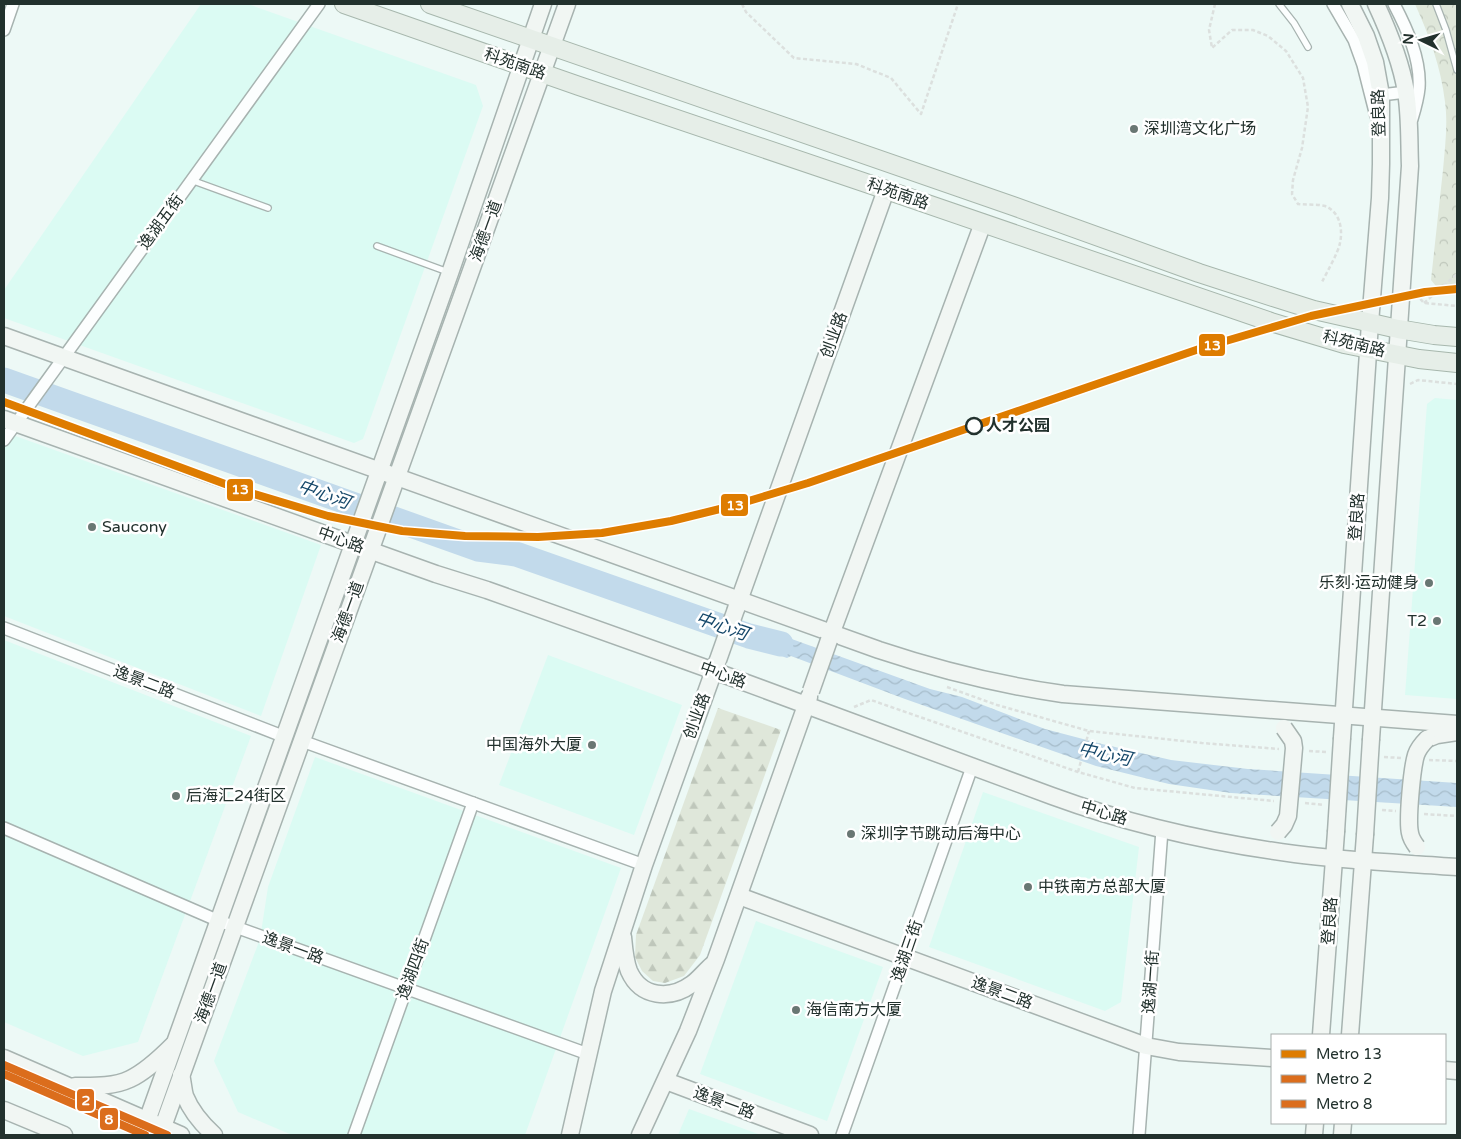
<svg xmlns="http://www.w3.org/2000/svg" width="1461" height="1139" font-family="'Varela Round','Noto Sans SC',sans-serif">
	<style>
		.built { fill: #dbfbf3 }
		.forest { fill: url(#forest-firs) }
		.park { fill: url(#park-crowns) }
		.water { fill: url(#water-waves) }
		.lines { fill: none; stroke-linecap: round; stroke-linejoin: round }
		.river { stroke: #c2daeb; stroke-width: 25 }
		.lane-casing { stroke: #a7b3b0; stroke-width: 8 }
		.street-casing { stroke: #a7b3b0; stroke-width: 14 }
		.secondary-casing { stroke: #a7b3b0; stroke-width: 19 }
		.primary-casing { stroke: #a7b7ad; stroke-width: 20 }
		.path { stroke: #dce0de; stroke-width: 2.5; stroke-dasharray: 4 2.5; stroke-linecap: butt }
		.lane { stroke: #fcfefe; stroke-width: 5.5 }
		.street { stroke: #fcfefe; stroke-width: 11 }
		.secondary { stroke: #f1f6f3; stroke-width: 16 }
		.primary { stroke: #e6eee8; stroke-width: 18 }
		.secondary-bridge-casing { stroke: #a7b3b0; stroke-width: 19; stroke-linecap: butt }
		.secondary-bridge { stroke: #f1f6f3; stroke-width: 16 }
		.metro-1-casing { stroke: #fff; stroke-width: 11 }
		.metro-2-casing { stroke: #fff; stroke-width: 11 }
		.metro-3-casing { stroke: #fff; stroke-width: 11 }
		.metro-1 { stroke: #de7c00; stroke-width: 8 }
		.metro-2 { stroke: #db6d1c; stroke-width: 8 }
		.metro-3 { stroke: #db6d1c; stroke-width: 8 }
		.poi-dot { fill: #697773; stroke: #fff; stroke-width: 2 }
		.stop-dot { fill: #fff; stroke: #22312d; stroke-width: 2.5 }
		.labels { text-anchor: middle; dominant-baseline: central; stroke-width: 5; stroke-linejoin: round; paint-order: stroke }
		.street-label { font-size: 16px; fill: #22312d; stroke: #fff }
		.poi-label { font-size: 16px; fill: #22312d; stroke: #fff; text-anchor: start }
		.stop-label { font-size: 16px; font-weight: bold; fill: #22312d; stroke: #fff; text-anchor: start }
		.water-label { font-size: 18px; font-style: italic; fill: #16486a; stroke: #fff }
		.line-badge { stroke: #fff; stroke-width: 2 }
		.badge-label { font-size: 14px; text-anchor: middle; font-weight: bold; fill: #fff }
	</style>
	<defs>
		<pattern id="forest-firs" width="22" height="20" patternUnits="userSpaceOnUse" patternTransform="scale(1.25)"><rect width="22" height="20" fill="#dfe7da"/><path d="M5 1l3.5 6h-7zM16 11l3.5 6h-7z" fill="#bfc7bb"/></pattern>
		<pattern id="park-crowns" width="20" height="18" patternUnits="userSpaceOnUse" patternTransform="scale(1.25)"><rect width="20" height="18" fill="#dfe7da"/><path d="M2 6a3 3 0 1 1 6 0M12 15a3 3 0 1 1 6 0" fill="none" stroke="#bfc7bb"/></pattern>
		<pattern id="water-waves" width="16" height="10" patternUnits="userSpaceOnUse" patternTransform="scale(1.25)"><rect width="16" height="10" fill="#c2daeb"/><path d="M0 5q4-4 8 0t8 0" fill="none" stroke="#a6bcca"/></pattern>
	</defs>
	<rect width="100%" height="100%" fill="#edf9f6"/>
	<g class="built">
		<path d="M201 4H248L476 85 483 106 363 439 354 443 4 318V290Z"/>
		<path d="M1435 398 1457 400V699L1405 695 1427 404Z"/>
		<path d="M4 432 321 545 261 716 4 616Z"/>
		<path d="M4 640 251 736 138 1042 83 1056 4 1022Z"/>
		<path d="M548 655 682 705 634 835 499 785Z"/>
		<path d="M315 757 621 868 525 1135H292L238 1112 214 1061 260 939 268 887Z"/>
		<path d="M983 792 1139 847 1121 1002 1105 1011 929 947Z"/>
		<path d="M756 921 883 967 827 1121 700 1074Z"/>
		<path d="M689 1109 761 1135H678Z"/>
	</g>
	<path class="forest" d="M718 708 781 730 700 955 684 976 665 983 653 981 642 971 635 957 636 935Z"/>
	<path class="park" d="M1415 4H1457V292L1440 291 1431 280C1435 243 1439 207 1443 170 1445 147 1448 124 1445 102 1441 67 1429 35 1415 4Z"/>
	<path class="water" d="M753 625 930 689 962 697 1045 729 1102 744 1171 760 1248 769 1457 783V807L1231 793 1169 784 1096 766 905 699 791 656 787 658 746 644Z"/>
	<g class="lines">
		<path class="river" d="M4 380 478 549 516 554 749 636 781 644"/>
		<defs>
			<g id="lane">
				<path d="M1279 4 1294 23 1308 47"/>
				<path d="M1436 4 1446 30 1457 70"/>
				<path d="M191 180 268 208"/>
				<path d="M377 246 448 272"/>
			</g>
			<g id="street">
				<path d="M1333 4 1354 40 1363 65 1376 116"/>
				<path d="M1394 4C1407 29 1421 59 1419 88 1418 99 1415 109 1412 119"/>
				<path d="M4 30 13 4"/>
				<path d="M1381 95 1406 92"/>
				<path d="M4 440 319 4"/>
				<path d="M4 628 285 737"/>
				<path d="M302 741 644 865"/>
				<path d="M4 828 219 921 588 1054"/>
				<path d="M354 1135 473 803"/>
				<path d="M842 1135 972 767"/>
				<path d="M1139 1135 1162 830"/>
			</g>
			<g id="secondary">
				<path d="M4 336 879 650C939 670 1000 685 1063 694L1457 724"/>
				<path d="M4 419 436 574 487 590 714 671 1052 796C1131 825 1212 843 1295 854 1349 861 1403 863 1457 867"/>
				<path d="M736 609 886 190"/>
				<path d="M829 640 983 223"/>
				<path d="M1342 738 1370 323 1380 198 1381 164V95L1375 62 1366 36 1350 4"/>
				<path d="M1371 739 1410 166C1409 142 1410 116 1406 92 1401 61 1389 32 1376 4"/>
				<path d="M1427 739 1437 735 1457 732"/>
				<path d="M739 896 1146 1046 1179 1052 1272 1058"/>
				<path d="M623 937C624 948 625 961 629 971 641 998 670 1000 692 984 699 979 705 971 712 965"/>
				<path d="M1321 1035 1336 832"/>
				<path d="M1350 1035 1365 835"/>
				<path d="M4 1058 181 1135"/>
				<path d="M1445 1070 1457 1071"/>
				<path d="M181 1075C183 1082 183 1089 185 1096 191 1111 202 1124 214 1135"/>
				<path d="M666 1081 810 1135"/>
				<path d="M75 1086C93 1086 113 1087 130 1079 145 1072 161 1057 173 1045"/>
				<path d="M4 1110 64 1135"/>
				<path d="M142 1135 450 273 543 4"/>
				<path d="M160 1135 567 4"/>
				<path d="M570 1135 603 991 644 865 717 662"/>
				<path d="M640 1135 688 1031 716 959 809 697"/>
				<path d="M1314 1135 1315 1123"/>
				<path d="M1342 1135 1343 1123"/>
			</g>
			<g id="primary">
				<path d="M344 4 579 86 866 183 1271 322 1344 344 1419 359 1457 363"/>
				<path d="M430 4 1013 206 1199 273 1276 298 1314 310 1398 329 1434 335 1457 337"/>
			</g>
		</defs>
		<use href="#lane" class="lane-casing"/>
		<use href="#street" class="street-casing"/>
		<use href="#secondary" class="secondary-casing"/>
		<use href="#primary" class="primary-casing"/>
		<g class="path">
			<path d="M742 4 746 12 794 58 856 64 891 78 921 114 958 4"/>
			<path d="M1215 4 1209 30 1212 48 1232 30H1253L1268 36 1286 51 1303 78 1308 107 1302 148 1293 180 1292 194 1298 204C1307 205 1317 204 1325 206 1340 212 1343 229 1340 243 1338 253 1327 272 1322 282"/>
			<path d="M1416 294 1424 303 1457 306"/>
			<path d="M1424 303 1457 274"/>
			<path d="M1410 384 1418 380 1457 384"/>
			<path d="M947 687 997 705 1089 731 1202 743 1279 749"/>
			<path d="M854 707 871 700 1078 772 1135 788 1274 801"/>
			<path d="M1309 751 1326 752"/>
			<path d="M1384 757 1401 758"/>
			<path d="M1429 760 1457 761"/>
			<path d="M1078 772 1089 731"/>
			<path d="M1305 803 1324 805"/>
			<path d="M1382 810 1396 811"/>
			<path d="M1424 814 1457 816"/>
		</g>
		<use href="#lane" class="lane"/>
		<use href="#street" class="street"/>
		<use href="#secondary" class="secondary"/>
		<use href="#primary" class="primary"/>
		<defs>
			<g id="secondary-bridge">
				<path d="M718 660 736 609"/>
				<path d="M811 691 829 640"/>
				<path d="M1278 832 1284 825 1288 816 1294 748 1293 741 1284 728"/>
				<path d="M1336 832 1342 738"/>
				<path d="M1365 835 1371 739"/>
				<path d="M1417 847C1414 843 1411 839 1410 833 1407 820 1412 768 1416 755 1418 749 1422 744 1427 739"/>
			</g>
		</defs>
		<use href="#secondary-bridge" class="secondary-bridge-casing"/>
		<use href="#secondary-bridge" class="secondary-bridge"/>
		<defs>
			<path id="metro-1" d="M4 402 244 491 328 516 402 531 465 536 538 537 602 533 671 521 732 506 808 483 1202 348 1311 316 1425 292 1457 289"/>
			<path id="metro-2" d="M4 1065 167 1135"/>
			<path id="metro-3" d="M4 1074 145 1135"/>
		</defs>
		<use href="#metro-1" class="metro-1-casing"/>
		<use href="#metro-2" class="metro-2-casing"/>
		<use href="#metro-3" class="metro-3-casing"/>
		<use href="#metro-1" class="metro-1"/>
		<use href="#metro-2" class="metro-2"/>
		<use href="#metro-3" class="metro-3"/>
	</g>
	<g class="poi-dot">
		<circle cx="1134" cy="129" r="5"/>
		<circle cx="92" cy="527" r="5"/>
		<circle cx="1429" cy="583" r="5"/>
		<circle cx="1437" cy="621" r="5"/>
		<circle cx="592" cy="745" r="5"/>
		<circle cx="176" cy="796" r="5"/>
		<circle cx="851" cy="834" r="5"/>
		<circle cx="1028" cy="887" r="5"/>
		<circle cx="796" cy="1010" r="5"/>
	</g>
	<circle class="stop-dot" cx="974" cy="426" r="8"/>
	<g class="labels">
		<g class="street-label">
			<text transform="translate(515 64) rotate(19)">科苑南路</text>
			<text transform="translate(1379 113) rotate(-92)">登良路</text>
			<text transform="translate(898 194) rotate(19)">科苑南路</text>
			<text transform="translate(161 222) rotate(-54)">逸湖五街</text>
			<text transform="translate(486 231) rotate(-70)">海德一道</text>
			<text transform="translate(834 335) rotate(-70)">创业路</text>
			<text transform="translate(1354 344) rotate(14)">科苑南路</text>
			<text transform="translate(1357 517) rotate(-86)">登良路</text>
			<text transform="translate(341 540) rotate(20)">中心路</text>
			<text transform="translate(348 612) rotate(-70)">海德一道</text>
			<text transform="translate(723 675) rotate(20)">中心路</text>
			<text transform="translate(144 682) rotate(21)">逸景二路</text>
			<text transform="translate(697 716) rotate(-70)">创业路</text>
			<text transform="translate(1104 813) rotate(17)">中心路</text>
			<text transform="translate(1330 921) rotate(-86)">登良路</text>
			<text transform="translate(293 948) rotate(20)">逸景一路</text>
			<text transform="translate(907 951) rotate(-71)">逸湖三街</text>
			<text transform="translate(413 969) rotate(-70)">逸湖四街</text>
			<text transform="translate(1151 982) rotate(-86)">逸湖一街</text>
			<text transform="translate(211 993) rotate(-70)">海德一道</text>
			<text transform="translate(1002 993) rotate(20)">逸景二路</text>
			<text transform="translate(724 1103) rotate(20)">逸景一路</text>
		</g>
		<g class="poi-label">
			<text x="1144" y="129">深圳湾文化广场</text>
			<text x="102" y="527">Saucony</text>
			<text x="1419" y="583" text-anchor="end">乐刻·运动健身</text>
			<text x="1427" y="621" text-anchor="end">T2</text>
			<text x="582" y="745" text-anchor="end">中国海外大厦</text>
			<text x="186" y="796">后海汇24街区</text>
			<text x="861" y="834">深圳字节跳动后海中心</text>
			<text x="1038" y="887">中铁南方总部大厦</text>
			<text x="806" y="1010">海信南方大厦</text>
		</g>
		<g class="stop-label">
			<text x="986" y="426">人才公园</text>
		</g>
		<g class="water-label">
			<text transform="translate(324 494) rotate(20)">中心河</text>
			<text transform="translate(722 626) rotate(19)">中心河</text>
			<text transform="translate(1105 754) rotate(12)">中心河</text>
		</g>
	</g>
	<g class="line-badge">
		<rect x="1198" y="333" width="28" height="24" rx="5" fill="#de7c00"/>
		<rect x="226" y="478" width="28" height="24" rx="5" fill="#de7c00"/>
		<rect x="720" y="493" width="29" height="24" rx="5" fill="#de7c00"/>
		<rect x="76" y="1088" width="19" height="24" rx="5" fill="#db6d1c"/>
		<rect x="99" y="1107" width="20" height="24" rx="5" fill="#db6d1c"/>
	</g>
	<g class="badge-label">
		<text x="1212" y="350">13</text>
		<text x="240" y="494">13</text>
		<text x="735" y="510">13</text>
		<text x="86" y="1105">2</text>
		<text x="109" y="1124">8</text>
	</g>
	<rect width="1461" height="1139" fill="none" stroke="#22312d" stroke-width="10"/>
	<rect x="1271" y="1034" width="175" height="90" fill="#ffffff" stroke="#a7adab"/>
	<rect x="1281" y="1050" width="25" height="8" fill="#de7c00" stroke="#a7adab"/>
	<text x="1316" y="1059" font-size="15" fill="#22312d">Metro 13</text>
	<rect x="1281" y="1075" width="25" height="8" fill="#db6d1c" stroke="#a7adab"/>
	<text x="1316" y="1084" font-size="15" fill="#22312d">Metro 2</text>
	<rect x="1281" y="1100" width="25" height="8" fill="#db6d1c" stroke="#a7adab"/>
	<text x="1316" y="1109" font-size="15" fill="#22312d">Metro 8</text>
	<g transform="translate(1421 40) rotate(275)" stroke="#ffffff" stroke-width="4" paint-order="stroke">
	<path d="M0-4L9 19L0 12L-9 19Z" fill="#22312d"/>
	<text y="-8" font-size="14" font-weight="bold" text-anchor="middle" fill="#22312d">N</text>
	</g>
</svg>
